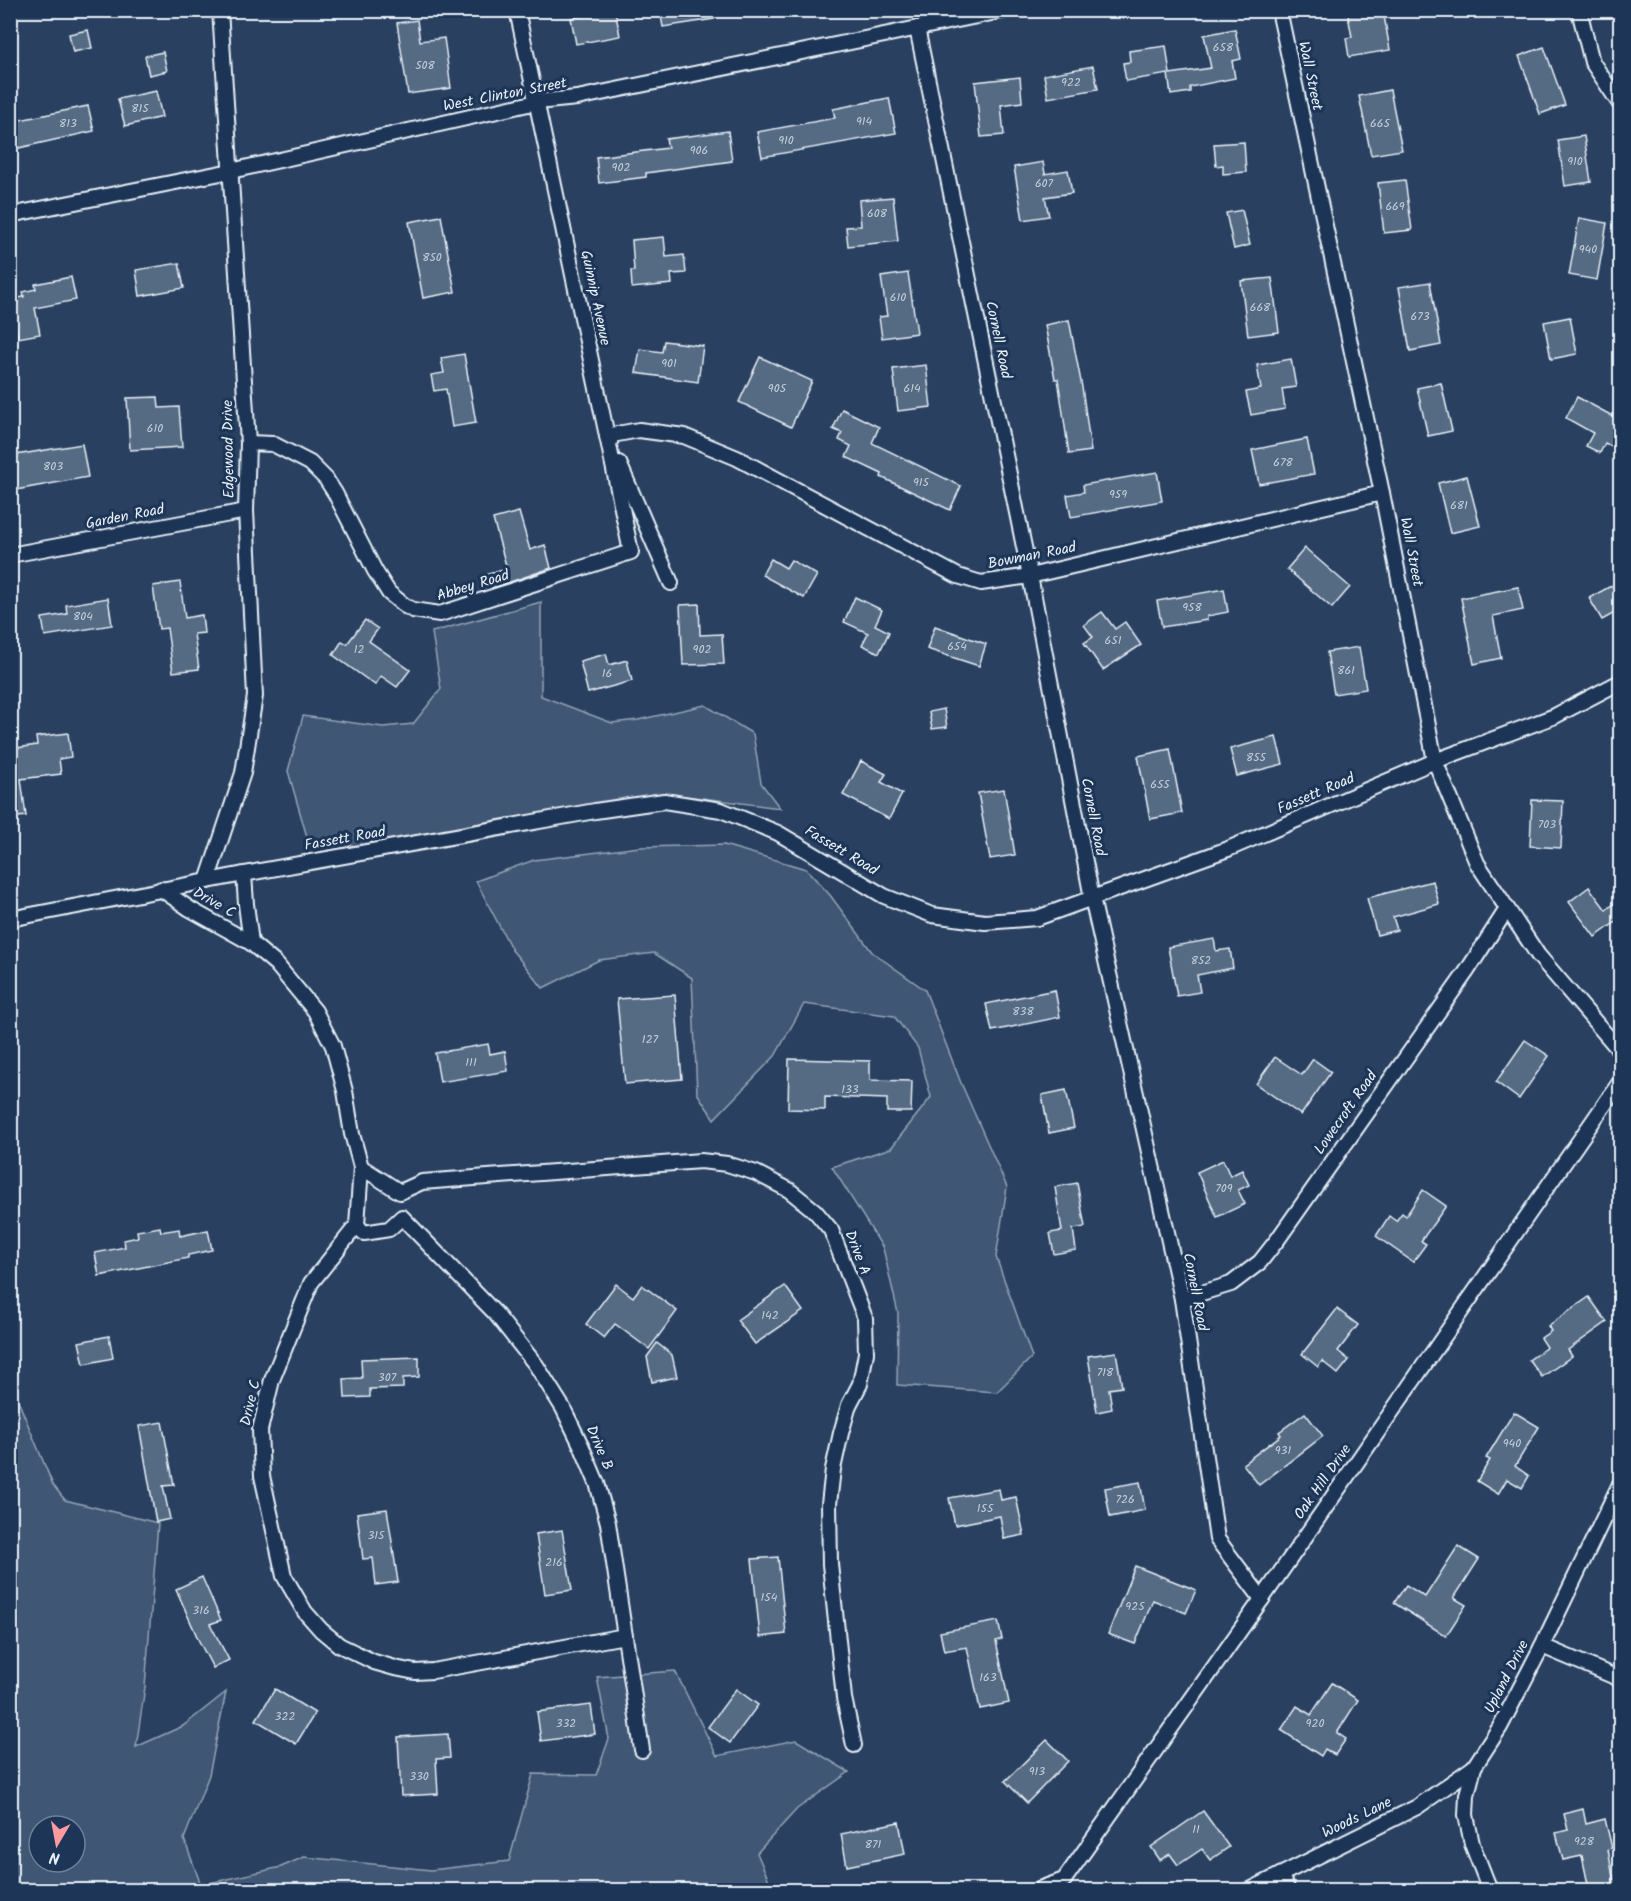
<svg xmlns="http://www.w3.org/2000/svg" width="1631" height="1901" font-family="Kalam,sans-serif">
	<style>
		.green { fill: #415774; stroke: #94a4b6; stroke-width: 1.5; fill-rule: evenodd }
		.building { fill: #556a83; stroke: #e8f1f8; stroke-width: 1.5 }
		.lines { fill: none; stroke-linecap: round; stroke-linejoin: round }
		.street-casing { stroke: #e8f1f8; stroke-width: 18 }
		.street { stroke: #1d3557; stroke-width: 14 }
		.labels { text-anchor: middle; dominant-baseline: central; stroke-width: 6; stroke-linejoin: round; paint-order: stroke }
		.number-label { font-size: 12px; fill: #c3cfdb }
		.street-label { font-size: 15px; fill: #e8f1f8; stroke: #1d3557 }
	</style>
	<rect width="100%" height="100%" fill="#294061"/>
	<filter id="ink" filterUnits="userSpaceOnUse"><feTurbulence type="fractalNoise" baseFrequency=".0167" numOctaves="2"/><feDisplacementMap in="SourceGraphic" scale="12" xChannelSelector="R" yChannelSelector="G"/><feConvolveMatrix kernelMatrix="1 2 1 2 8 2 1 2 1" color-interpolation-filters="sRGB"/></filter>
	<g filter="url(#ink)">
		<g class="green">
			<path d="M541 602V696L612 723 638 720 705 705 753 734 761 783 780 808 662 793 362 847 307 837 288 771 303 716 383 727 413 724 441 689 432 632Z"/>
			<path d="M724 845 806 869 830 895 872 952 925 990 961 1083 1007 1187 996 1257 1032 1357 997 1392 897 1385 898 1313 883 1248 832 1167 891 1148 931 1097 918 1048 894 1016 804 1004 775 1056 714 1119 697 1093 692 978 654 953 599 960 543 988 512 950 476 881 534 860 640 847Z"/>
			<path d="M10 1381 53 1485 65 1500 158 1523 145 1687 136 1747 183 1726 226 1692 209 1775 184 1839 201 1885 281 1867 304 1857 431 1870 509 1861 533 1774 596 1775 609 1739 597 1677 675 1671 717 1756 796 1740 849 1772 797 1809 757 1853 770 1883 816 1885 831 1890H11ZM39 1826H75V1862H39Z"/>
		</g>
		<g class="building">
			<path d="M615 10 620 36 576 44 571 18Z"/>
			<path d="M660 10H713L714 19 663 27Z"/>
			<path d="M1347 10H1383L1390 50 1349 57 1346 38 1352 37Z"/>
			<path d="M417 20 420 41 444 38 451 88 408 94 397 23Z"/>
			<path d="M1235 29 1241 59 1232 61 1235 78 1190 87V92L1171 95 1168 74 1126 81 1123 63 1130 62 1129 51 1166 46 1170 74 1211 68 1204 35Z"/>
			<path d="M88 30 92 48 73 52 69 34Z"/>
			<path d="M1544 47 1565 105 1540 114 1519 56Z"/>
			<path d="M163 52 167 71 149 75 145 56Z"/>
			<path d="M1093 66 1098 89 1048 98 1044 75Z"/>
			<path d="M1020 77 1022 102 1001 105 1004 135 981 137 975 82Z"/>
			<path d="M1390 90 1402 150 1371 155 1359 96Z"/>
			<path d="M156 91 162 117 125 126 118 99Z"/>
			<path d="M889 98 896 133 762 157 757 132 835 118 833 109Z"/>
			<path d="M88 106 94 131 10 150V122Z"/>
			<path d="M728 131 732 161 646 173V177L599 183 596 157 668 148 666 139Z"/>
			<path d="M1584 136 1591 182 1565 186 1558 140Z"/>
			<path d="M1244 142 1246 172 1223 174V165L1216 166 1214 144Z"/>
			<path d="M1043 162 1045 174 1068 170 1072 193 1045 197 1049 216 1023 220 1014 167Z"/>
			<path d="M1405 180 1412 230 1384 233 1378 183Z"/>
			<path d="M893 197 898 241 848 246 846 227 861 226 859 200Z"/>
			<path d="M1242 210 1250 245 1234 249 1226 213Z"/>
			<path d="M441 216 455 292 423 298 409 222Z"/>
			<path d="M1579 218 1607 223 1597 280 1569 275Z"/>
			<path d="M664 237 666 257 684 255 686 273 671 274 672 284 632 288 631 271H634L632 240Z"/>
			<path d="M179 263 184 288 140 296 136 270Z"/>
			<path d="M908 273 917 333 882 338 879 317 887 316 881 277Z"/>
			<path d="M71 277 76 300 35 308 40 334 18 338 11 299 24 297 23 292 36 289 35 284Z"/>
			<path d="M1272 278 1279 332 1248 336 1241 281Z"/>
			<path d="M1430 282 1441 345 1410 351 1399 287Z"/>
			<path d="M1570 317 1577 354 1551 359 1544 322Z"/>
			<path d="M1069 320 1082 387 1091 451 1069 454 1058 379H1055L1045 325Z"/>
			<path d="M664 341 703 346 698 382 636 373 640 349 662 352Z"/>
			<path d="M464 354 476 423 452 427 446 389 434 391 431 375 444 373 441 358Z"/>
			<path d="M760 357 812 381 791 427 739 402Z"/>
			<path d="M1291 359 1296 387 1282 389 1285 409 1251 415 1246 392 1261 389 1257 365Z"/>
			<path d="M926 365 931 407 898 411 893 369Z"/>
			<path d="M1441 383 1452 431 1428 436 1417 388Z"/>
			<path d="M158 397 159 408 179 407 182 447 130 450 127 398Z"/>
			<path d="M1577 397 1620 420V441L1616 449 1605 443 1600 453 1586 446 1593 433 1566 418Z"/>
			<path d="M842 409 879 427 872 443 961 486 950 510 881 477 882 474 846 457 851 446 839 440 842 433 833 429Z"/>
			<path d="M1307 439 1314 474 1259 484 1252 450Z"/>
			<path d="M82 444 88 477 10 491V456Z"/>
			<path d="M1157 472 1162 501 1071 517 1067 495 1084 492 1083 485Z"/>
			<path d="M1467 476 1480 526 1450 533 1438 483Z"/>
			<path d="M519 512 530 550 545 545 551 568 492 588 488 574 507 569 493 519Z"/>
			<path d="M1305 548 1350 587 1332 608 1287 569Z"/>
			<path d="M771 559 786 568 791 560 817 575 804 598 762 575Z"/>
			<path d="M1620 581V610L1602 620 1589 598Z"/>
			<path d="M180 582 185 618 202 615 204 633 194 634 199 669 173 672 167 628 159 629 153 586Z"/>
			<path d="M1518 587 1523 610 1493 616 1501 658 1474 664 1461 598Z"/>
			<path d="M1224 589 1228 612 1207 616V620L1162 627 1157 601Z"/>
			<path d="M855 597 882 610 875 625 889 632 879 653 862 645 868 633 844 622Z"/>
			<path d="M108 598 112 625 45 636 42 618 67 614 66 605Z"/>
			<path d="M699 604 700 635 722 634 724 664 683 665 680 605Z"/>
			<path d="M1102 612 1115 629 1125 622 1141 645 1103 670 1084 643 1093 637 1084 625Z"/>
			<path d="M365 620 378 629 369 641 410 670 397 687 381 676 375 685 333 655 342 641 347 644Z"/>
			<path d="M935 626 986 644 979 666 927 649Z"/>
			<path d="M1359 647 1366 689 1334 694 1327 652Z"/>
			<path d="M606 654 609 665 627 660 632 681 588 693 580 661Z"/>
			<path d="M944 709 947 727 932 729 929 712Z"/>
			<path d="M68 733 71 757 59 759 61 774 21 779 26 816 10 818V749L37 745 36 737Z"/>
			<path d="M1276 737 1283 764 1237 776 1230 749Z"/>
			<path d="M1170 749 1182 813 1150 819 1138 756Z"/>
			<path d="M861 761 886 774 881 782 902 794 889 819 843 795Z"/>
			<path d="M1004 789 1015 855 990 859 978 793Z"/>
			<path d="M1532 800 1563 801 1561 848 1530 846Z"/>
			<path d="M1433 881 1439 904 1393 917 1397 930 1377 935 1367 898Z"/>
			<path d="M1589 887 1606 910 1615 903 1620 910V919L1595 937 1569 902Z"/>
			<path d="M1214 939 1216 951 1230 949 1233 968 1197 975 1200 992 1177 996 1168 947Z"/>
			<path d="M1055 990 1060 1017 992 1031 986 1004Z"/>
			<path d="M675 995 682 1079 625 1084 617 999Z"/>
			<path d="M1525 1040 1549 1056 1519 1099 1496 1082Z"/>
			<path d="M488 1044 490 1054 505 1051 508 1071 440 1082 435 1053Z"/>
			<path d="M1275 1057 1302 1075 1313 1059 1331 1072 1301 1115 1256 1084Z"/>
			<path d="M789 1059 870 1061V1080L912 1081 911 1112H887V1099L825 1097V1110L788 1109Z"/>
			<path d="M1066 1090 1074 1128 1049 1133 1042 1095Z"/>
			<path d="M1223 1160 1230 1176 1242 1170 1249 1185 1238 1190 1245 1204 1217 1217 1197 1172Z"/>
			<path d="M1077 1183 1085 1227 1073 1229 1076 1250 1054 1254 1050 1233 1062 1231 1055 1187Z"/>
			<path d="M1423 1190 1446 1206 1421 1241 1426 1244 1413 1262 1376 1236 1389 1216 1396 1221 1402 1213 1406 1216Z"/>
			<path d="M160 1227 161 1232 179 1229 180 1236 208 1230 212 1250 188 1255V1258L99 1276 95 1253 125 1247 124 1240 138 1237 137 1231Z"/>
			<path d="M616 1284 633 1297 642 1285 677 1311 649 1349 615 1324 604 1338 586 1324Z"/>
			<path d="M785 1286 803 1311 755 1344 737 1320Z"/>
			<path d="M1589 1297 1607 1322 1568 1350 1572 1356 1542 1377 1529 1360 1547 1347 1541 1338 1551 1331 1548 1326Z"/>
			<path d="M1337 1309 1358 1325 1338 1351 1349 1360 1338 1374 1322 1361 1318 1367 1302 1354Z"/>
			<path d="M109 1336 113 1358 84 1364 79 1342Z"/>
			<path d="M657 1343 672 1355 677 1377 652 1382 647 1357Z"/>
			<path d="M1116 1352 1122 1387 1109 1389 1112 1409 1097 1412 1088 1356Z"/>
			<path d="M419 1357V1377L403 1378V1388L370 1389V1397L345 1398 344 1379 362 1378 361 1359Z"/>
			<path d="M1514 1412 1539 1427 1515 1466 1529 1476 1522 1488 1507 1479 1498 1494 1477 1481 1490 1460 1486 1458Z"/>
			<path d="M1305 1413 1323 1436 1259 1485 1243 1464 1281 1435 1279 1432Z"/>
			<path d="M162 1422 174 1485 163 1486 170 1519 156 1522 139 1426Z"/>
			<path d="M1140 1482 1145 1510 1110 1517 1105 1488Z"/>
			<path d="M999 1489 1001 1500 1016 1497 1024 1535 1004 1539 1000 1516 955 1525 949 1498Z"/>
			<path d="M387 1509 398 1582 376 1585 373 1558 363 1559 357 1513Z"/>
			<path d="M562 1530 572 1590 545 1594 536 1534Z"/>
			<path d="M1458 1546 1479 1559 1454 1598 1466 1605 1446 1636 1394 1603 1406 1585 1425 1597Z"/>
			<path d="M778 1557 786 1634 760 1637 752 1559Z"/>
			<path d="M1135 1566 1196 1590 1186 1613 1153 1600 1135 1644 1108 1634Z"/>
			<path d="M202 1577 221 1620 210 1624 229 1660 213 1668 199 1641 176 1589Z"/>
			<path d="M998 1621 1002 1639 996 1641 1009 1703 980 1709 967 1647 944 1651 940 1632Z"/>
			<path d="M1332 1683 1358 1700 1337 1733 1346 1739 1335 1755 1325 1749 1321 1756 1281 1730 1297 1706 1311 1715Z"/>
			<path d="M275 1689 315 1713 296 1744 256 1720Z"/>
			<path d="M736 1689 758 1705 730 1743 708 1727Z"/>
			<path d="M591 1705 595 1734 541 1741 537 1712Z"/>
			<path d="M448 1734 450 1758 436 1759 438 1794 401 1796 398 1737Z"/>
			<path d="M1047 1740 1068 1761 1027 1803 1005 1781Z"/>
			<path d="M1583 1809 1586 1824 1605 1819 1612 1848 1608 1849 1614 1883 1589 1889 1582 1856 1563 1860 1556 1833 1568 1830 1564 1814Z"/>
			<path d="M1203 1811 1229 1847 1210 1860 1202 1849 1178 1865 1170 1854 1160 1860 1151 1847Z"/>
			<path d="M899 1822 905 1854 847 1866 841 1834Z"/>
		</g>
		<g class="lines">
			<defs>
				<g id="street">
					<path d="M517 10 607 436 610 442"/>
					<path d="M1279 10 1382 493 1435 761 1477 863 1538 955 1620 1051"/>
					<path d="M1579 10 1592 62 1620 104"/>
					<path d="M917 28 1030 576 1092 898 1182 1299 1217 1539 1262 1599"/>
					<path d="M10 215 231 171 537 102 577 98 1006 10"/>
					<path d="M248 443 273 444 310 463 326 479 335 493 375 571 389 593 405 606 413 610 440 614 631 552 607 436 639 430 684 436 737 458 958 576 981 583 1030 576 1382 493"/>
					<path d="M619 463 671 583"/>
					<path d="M10 555 246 511"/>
					<path d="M244 874 246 904 251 943 276 964 315 1011 333 1046 345 1091 352 1134 361 1167 357 1225 311 1283 272 1380 260 1430 262 1476 284 1576 305 1612 321 1630 339 1645 374 1662 395 1668 415 1672 433 1671 625 1636"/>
					<path d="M207 881 243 773 255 696 246 511 248 443 220 10"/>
					<path d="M161 889 190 909 251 943"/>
					<path d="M10 919 244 874 595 811 664 801 721 810 778 833 884 896 932 915 985 922 1037 918 1228 849 1435 761 1555 716 1620 682"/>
					<path d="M361 1167 400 1192 422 1182 701 1161 727 1164 756 1173 789 1190 815 1211 831 1230 865 1318 866 1353 860 1384 849 1405 841 1433 833 1469 829 1504 830 1564 844 1698 854 1745"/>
					<path d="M357 1225 364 1233 389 1229 402 1217 495 1313 536 1365 563 1408 581 1445 597 1483 608 1523 642 1750"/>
					<path d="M1182 1299 1231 1284 1260 1262 1278 1239 1467 971 1507 909"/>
					<path d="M1542 1646 1620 1679"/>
					<path d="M1280 1875 1288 1890"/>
					<path d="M1042 1888 1064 1880 1262 1599 1620 1082"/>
					<path d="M1250 1890 1417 1807 1474 1767"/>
					<path d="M1490 1890 1472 1844 1466 1815 1467 1795 1474 1767 1500 1727 1542 1646 1620 1484"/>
				</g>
			</defs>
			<use href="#street" class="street-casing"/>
			<use href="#street" class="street"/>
		</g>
	</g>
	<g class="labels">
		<g class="number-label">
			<text x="1223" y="47">658</text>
			<text x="425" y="65">508</text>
			<text x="1071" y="82">922</text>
			<text x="140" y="108">815</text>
			<text x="864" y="121">914</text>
			<text x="68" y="123">813</text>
			<text x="1380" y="123">665</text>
			<text x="786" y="140">910</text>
			<text x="699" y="150">906</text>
			<text x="1575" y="161">910</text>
			<text x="621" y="167">902</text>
			<text x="1044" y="183">607</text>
			<text x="1395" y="206">669</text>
			<text x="877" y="213">608</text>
			<text x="1588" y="249">940</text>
			<text x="432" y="257">850</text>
			<text x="898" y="297">610</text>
			<text x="1260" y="307">668</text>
			<text x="1420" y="316">673</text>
			<text x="669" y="363">901</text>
			<text x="777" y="388">905</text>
			<text x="912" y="388">614</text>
			<text x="155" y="428">610</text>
			<text x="1283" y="462">678</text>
			<text x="53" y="466">803</text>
			<text x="921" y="482">915</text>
			<text x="1118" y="494">959</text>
			<text x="1459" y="505">681</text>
			<text x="1192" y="607">958</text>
			<text x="83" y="616">804</text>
			<text x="1113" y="640">651</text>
			<text x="957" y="646">654</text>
			<text x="359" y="649">12</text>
			<text x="702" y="649">902</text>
			<text x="1346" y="670">861</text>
			<text x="607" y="673">16</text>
			<text x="1256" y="757">855</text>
			<text x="1160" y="784">655</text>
			<text x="1547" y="824">703</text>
			<text x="1201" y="960">852</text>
			<text x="1023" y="1011">838</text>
			<text x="650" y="1039">127</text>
			<text x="471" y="1062">111</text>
			<text x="850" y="1089">133</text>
			<text x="1224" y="1188">709</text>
			<text x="770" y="1315">142</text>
			<text x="1105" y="1372">718</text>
			<text x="387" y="1377">307</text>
			<text x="1512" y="1443">940</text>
			<text x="1283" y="1450">931</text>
			<text x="1125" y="1499">726</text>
			<text x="985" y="1508">155</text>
			<text x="376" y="1535">315</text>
			<text x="554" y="1562">216</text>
			<text x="769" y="1597">154</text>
			<text x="1135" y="1606">925</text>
			<text x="201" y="1610">316</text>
			<text x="988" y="1677">163</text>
			<text x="285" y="1716">322</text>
			<text x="566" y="1723">332</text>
			<text x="1315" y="1723">920</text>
			<text x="1037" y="1771">913</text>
			<text x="419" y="1776">330</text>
			<text x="1196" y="1829">11</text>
			<text x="1584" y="1841">928</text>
			<text x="873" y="1844">871</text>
		</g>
		<g class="street-label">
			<text transform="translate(1310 76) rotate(78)">Wall Street</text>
			<text transform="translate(505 95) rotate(-11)">West Clinton Street</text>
			<text transform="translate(595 298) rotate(78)">Guinnip Avenue</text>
			<text transform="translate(998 340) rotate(78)">Cornell Road</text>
			<text transform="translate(229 449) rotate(-91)">Edgewood Drive</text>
			<text transform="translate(125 517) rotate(-11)">Garden Road</text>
			<text transform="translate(1411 552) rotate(79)">Wall Street</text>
			<text transform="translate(1032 556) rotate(-11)">Bowman Road</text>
			<text transform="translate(473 586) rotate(-17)">Abbey Road</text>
			<text transform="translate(1316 794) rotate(-23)">Fassett Road</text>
			<text transform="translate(1093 817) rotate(79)">Cornell Road</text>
			<text transform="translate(345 839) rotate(-10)">Fassett Road</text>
			<text transform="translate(841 851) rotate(31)">Fassett Road</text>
			<text transform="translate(214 903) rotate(30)">Drive C</text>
			<text transform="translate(1346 1113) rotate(-55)">Lowecroft Road</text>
			<text transform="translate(857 1253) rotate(69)">Drive A</text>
			<text transform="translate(1195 1292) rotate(79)">Cornell Road</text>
			<text transform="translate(251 1403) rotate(-77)">Drive C</text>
			<text transform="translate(599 1448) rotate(67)">Drive B</text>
			<text transform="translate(1323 1482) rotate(-55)">Oak Hill Drive</text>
			<text transform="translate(1507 1677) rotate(-63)">Upland Drive</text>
			<text transform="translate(1357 1818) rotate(-26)">Woods Lane</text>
		</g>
	</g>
	<rect width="1631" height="1901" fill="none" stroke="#1d3557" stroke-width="36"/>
	<rect x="18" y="18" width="1595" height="1865" fill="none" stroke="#e8f1f8" stroke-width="2" filter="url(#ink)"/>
	<g transform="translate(57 1844) rotate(190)"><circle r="28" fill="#1d3557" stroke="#6e8097" stroke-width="1.5"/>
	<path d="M0-4.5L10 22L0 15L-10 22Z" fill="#ff9aa2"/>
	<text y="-9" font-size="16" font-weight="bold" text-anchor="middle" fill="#e8f1f8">N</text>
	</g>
</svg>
